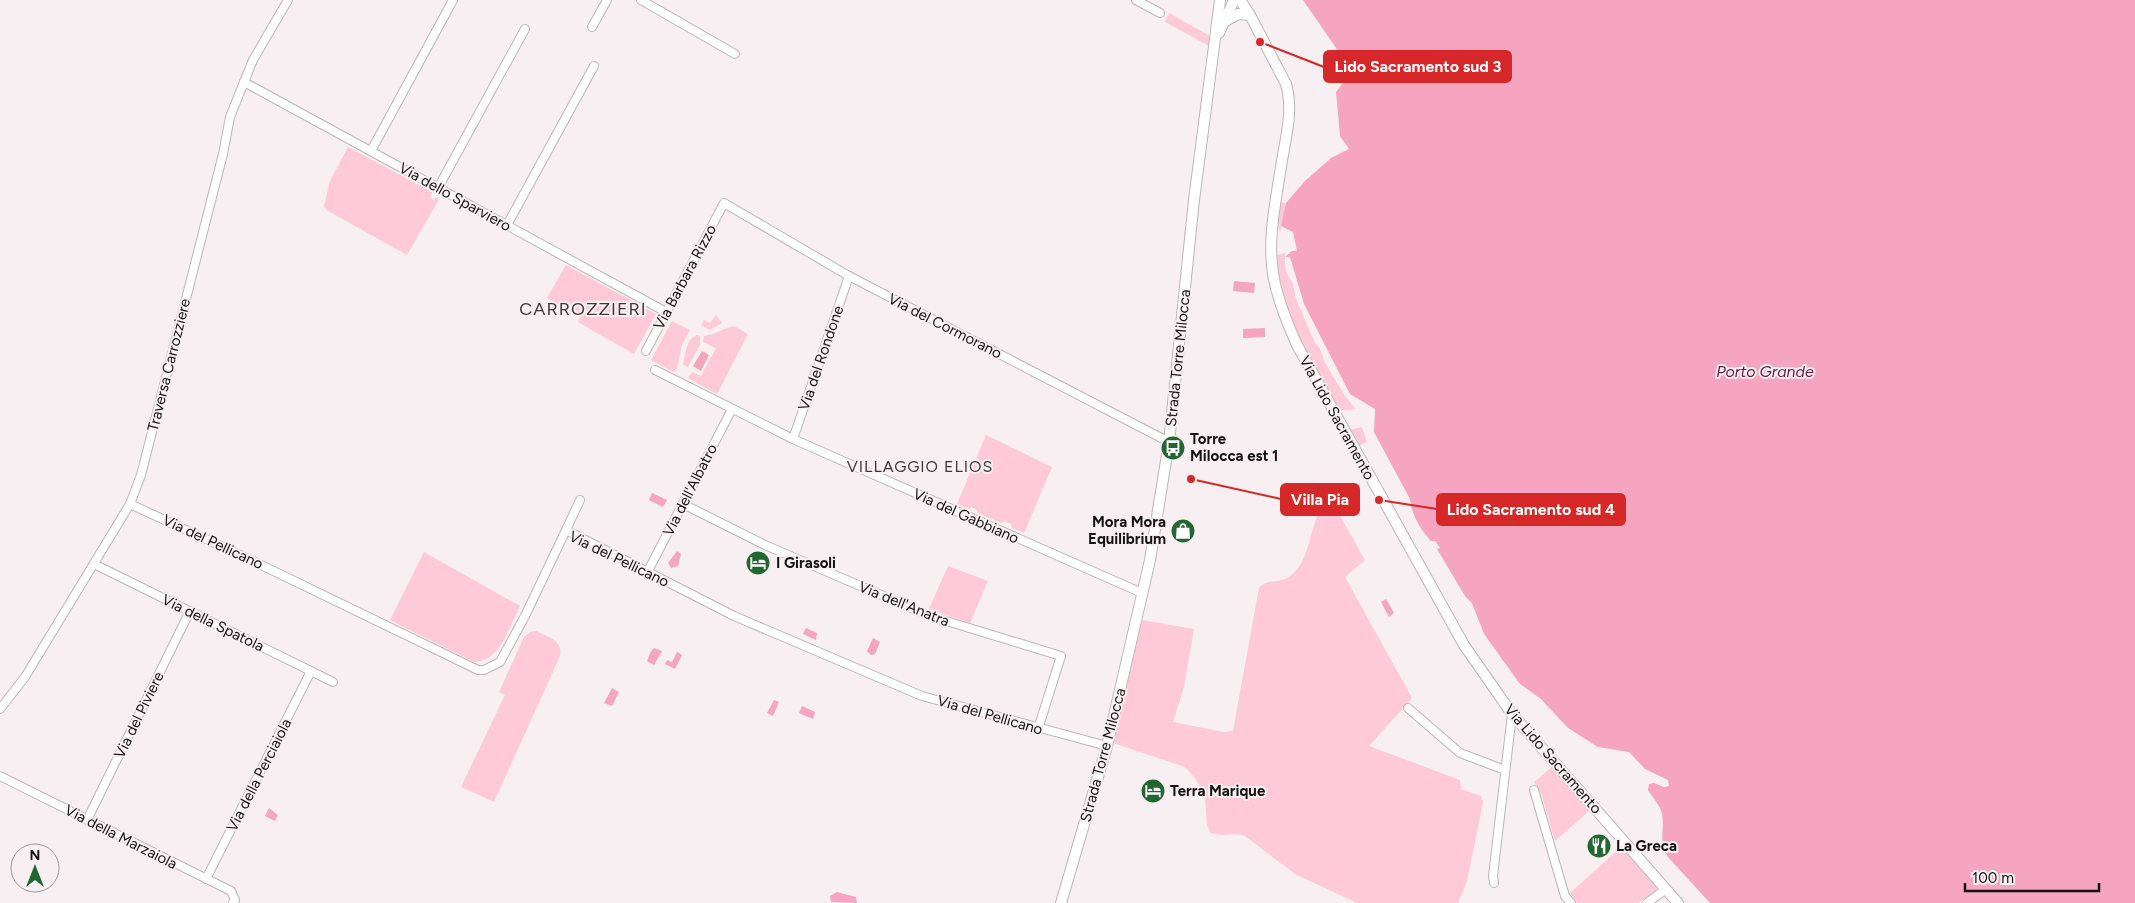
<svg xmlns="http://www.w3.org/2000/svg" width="2135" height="903" font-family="Figtree,sans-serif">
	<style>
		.green { fill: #fec9d9 }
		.water { fill: #f5a5bf }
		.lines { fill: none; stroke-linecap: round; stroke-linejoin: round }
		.minor-casing { stroke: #bdb6b8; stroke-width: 10 }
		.tertiary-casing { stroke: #bdb6b8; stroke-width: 12 }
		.minor { stroke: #fff; stroke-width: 8 }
		.tertiary { stroke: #fff; stroke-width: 10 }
		.labels { text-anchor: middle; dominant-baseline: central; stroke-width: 4; stroke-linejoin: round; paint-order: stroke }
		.street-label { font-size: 15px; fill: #141213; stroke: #f7eff1 }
		.poi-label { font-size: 15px; font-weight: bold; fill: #141213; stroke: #f7eff1; text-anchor: start }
		.water-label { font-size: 16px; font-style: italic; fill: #6c153d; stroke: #f7eff1 }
		.neighbourhood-label { font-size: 16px; letter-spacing: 1px; fill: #3f393b; stroke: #f7eff1 }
		.quarter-label { font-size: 18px; letter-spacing: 1px; fill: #3f393b; stroke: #f7eff1 }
		.leader { fill: none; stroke: #d62828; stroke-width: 2 }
		.callout-dot { fill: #d62828; stroke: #f7eff1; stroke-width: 2 }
		.callout { fill: #d62828; stroke: #d62828; stroke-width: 2 }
		.callout-label { font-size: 16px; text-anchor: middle; font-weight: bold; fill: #fff }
	</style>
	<rect width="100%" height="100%" fill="#f7eff1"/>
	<g class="green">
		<path d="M1169 13 1210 36 1209 46 1165 22Z"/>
		<path d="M348 147 432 192 430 198 434 200 436 197 439 199 407 255 326 210 324 206 330 181Z"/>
		<path d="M1280 202 1286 203 1280 233 1278 222Z"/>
		<path d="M1285 253V270L1293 284 1296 299 1315 343 1320 349 1325 363 1345 396 1356 409 1338 411C1318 374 1294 337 1282 297 1278 283 1278 269 1277 255Z"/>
		<path d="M566 265 656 314 634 354 578 322 580 317 547 298Z"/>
		<path d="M716 315 722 323 710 330 701 325 704 320 710 323Z"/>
		<path d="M672 321 690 330 682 345 677 369 674 372 651 360Z"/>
		<path d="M734 326 748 334 717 394 688 378 692 372 701 376 716 348 703 342 704 336C715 335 723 328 734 326Z"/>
		<path d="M697 335 700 336V345L688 367 683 365C686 354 685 340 697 335Z"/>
		<path d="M1362 427 1367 442 1358 446 1348 430Z"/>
		<path d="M986 435 1052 467 1024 533 1012 528 1011 524 1005 521 1001 523 978 513 977 510 972 507 969 509 957 504Z"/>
		<path d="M1330 498 1365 560 1345 577 1412 698 1369 746 1460 780 1461 789 1481 796 1483 802 1467 881 1458 903H1357L1295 874 1245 836C1234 832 1222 837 1211 833L1207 826 1205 797 1195 778 1185 767 1113 743 1142 620 1194 629 1184 687 1173 722 1223 732 1233 731 1259 588C1271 575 1282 589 1298 568 1313 548 1310 515 1330 498Z"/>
		<path d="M424 552 520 606C509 627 501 661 474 662L390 620Z"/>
		<path d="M948 566 988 581 970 623 929 609Z"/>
		<path d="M536 631C548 637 563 640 560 656L494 802 461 787 505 695 499 692 524 637 530 632Z"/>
		<path d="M1552 767 1590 810 1555 841 1541 793 1534 782Z"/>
		<path d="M1621 847 1658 887 1652 895 1637 903H1577L1570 893Z"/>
	</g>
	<g class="water">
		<path d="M1303 0H2135V903H1710L1668 857C1658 840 1665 831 1662 814 1661 806 1652 797 1648 790L1649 784 1654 783 1664 787 1669 786 1668 780 1645 769 1629 752 1598 747 1568 728 1541 699 1520 684 1484 634 1472 603 1465 596 1437 549 1440 548 1435 541H1431C1421 530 1411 514 1410 499L1374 432 1375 409 1350 394 1304 304 1290 257H1285L1292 251H1297L1293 232 1281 226 1286 203 1304 182 1331 158 1349 149 1340 136 1336 92 1352 71Z"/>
		<path d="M1234 281 1255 283 1254 293 1233 291Z"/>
		<path d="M1265 328V337L1243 338V329Z"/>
		<path d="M702 351 709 355 701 371 693 366Z"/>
		<path d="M652 493 667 500 663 507 649 500Z"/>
		<path d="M677 551 681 554 678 566 671 568 668 563Z"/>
		<path d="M1386 599 1394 613 1389 617 1381 602Z"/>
		<path d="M806 628 817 633 816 640 803 634Z"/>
		<path d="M873 638 880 642 875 654 871 655 867 651Z"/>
		<path d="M654 648 662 651 654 665 647 661 651 651Z"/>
		<path d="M677 652 682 655 675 669 665 664 667 660 672 662Z"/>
		<path d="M612 688 619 692 612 706 604 703Z"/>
		<path d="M774 700 779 702 773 716 767 713Z"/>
		<path d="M802 706 815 712 813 719 799 713Z"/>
		<path d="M269 808 278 815 275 821 265 816Z"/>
		<path d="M837 892 856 897 857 903 831 902 830 896Z"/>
	</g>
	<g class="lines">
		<defs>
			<g id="minor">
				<path d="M641 0 735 54"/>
				<path d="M1136 0 1160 13"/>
				<path d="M592 27 607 0"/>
				<path d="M244 82 666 312"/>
				<path d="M371 151 453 0"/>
				<path d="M438 188 525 29"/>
				<path d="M507 225 594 66"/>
				<path d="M646 351 724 203 849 276 1169 442"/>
				<path d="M655 370 793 439 1142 593"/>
				<path d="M793 439 849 276"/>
				<path d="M130 504 251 560 478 670H484L500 662 525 616 566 530 734 616 922 696 1107 746"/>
				<path d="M683 504 765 545 930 616 1061 656 1038 729"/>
				<path d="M566 530 580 500"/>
				<path d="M94 564 333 682"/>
				<path d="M648 571 732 409"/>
				<path d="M1408 708 1460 753 1505 770"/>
				<path d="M0 709 25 677 130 504 141 475 223 154 230 117 244 82 253 60 288 0"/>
				<path d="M0 776 231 891 235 900 233 903"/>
				<path d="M1534 790 1565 896 1571 903"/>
				<path d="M87 820 190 611"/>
				<path d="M206 879 311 671"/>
				<path d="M1494 883 1493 876 1512 714"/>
				<path d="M1647 903 1666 889"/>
			</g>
			<g id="tertiary">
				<path d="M1240 0 1250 15 1286 84C1294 112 1285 139 1281 167 1275 205 1266 245 1275 284 1280 306 1288 325 1297 345L1464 645 1512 714 1678 903"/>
				<path d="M1224 22 1238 14 1250 15"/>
				<path d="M1219 33 1234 0"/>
				<path d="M1061 903 1107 746 1150 560 1169 442 1194 200 1220 0"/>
			</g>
		</defs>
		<use href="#minor" class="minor-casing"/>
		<use href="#tertiary" class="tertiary-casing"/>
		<use href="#minor" class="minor"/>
		<use href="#tertiary" class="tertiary"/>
	</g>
	<defs>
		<symbol id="bus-disc" viewBox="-11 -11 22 22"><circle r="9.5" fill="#226732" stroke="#f7eff1"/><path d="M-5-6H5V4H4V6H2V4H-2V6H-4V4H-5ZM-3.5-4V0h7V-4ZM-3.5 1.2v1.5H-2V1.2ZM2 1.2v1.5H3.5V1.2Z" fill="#fff"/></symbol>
		<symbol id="shop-disc" viewBox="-11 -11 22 22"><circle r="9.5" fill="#226732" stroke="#f7eff1"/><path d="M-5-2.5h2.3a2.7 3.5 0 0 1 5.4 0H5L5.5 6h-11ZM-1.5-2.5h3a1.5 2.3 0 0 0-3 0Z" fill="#fff"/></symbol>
		<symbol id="hotel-disc" viewBox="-11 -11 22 22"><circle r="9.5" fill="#226732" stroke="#f7eff1"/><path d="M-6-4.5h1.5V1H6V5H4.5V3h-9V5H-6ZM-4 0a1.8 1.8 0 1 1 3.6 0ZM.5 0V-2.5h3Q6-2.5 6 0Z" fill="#fff"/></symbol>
		<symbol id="restaurant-disc" viewBox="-11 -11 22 22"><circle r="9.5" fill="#226732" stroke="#f7eff1"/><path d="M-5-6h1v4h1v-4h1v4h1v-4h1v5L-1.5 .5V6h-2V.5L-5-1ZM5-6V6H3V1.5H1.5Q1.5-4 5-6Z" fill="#fff"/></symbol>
	</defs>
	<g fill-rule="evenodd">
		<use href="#bus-disc" x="1159" y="434" width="28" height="28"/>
		<use href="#shop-disc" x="1169" y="517" width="28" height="28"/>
		<use href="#hotel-disc" x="744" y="549" width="28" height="28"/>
		<use href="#hotel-disc" x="1139" y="777" width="28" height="28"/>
		<use href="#restaurant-disc" x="1585" y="832" width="28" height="28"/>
	</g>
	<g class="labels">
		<g class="street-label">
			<text transform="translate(455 197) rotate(29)">Via dello Sparviero</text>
			<text transform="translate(685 277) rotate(-62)">Via Barbara Rizzo</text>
			<text transform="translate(945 326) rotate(27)">Via del Cormorano</text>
			<text transform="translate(821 358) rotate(-71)">Via del Rondone</text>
			<text transform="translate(1178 358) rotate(-84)">Strada Torre Milocca</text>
			<text transform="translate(169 365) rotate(-76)">Traversa Carrozziere</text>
			<text transform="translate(1337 418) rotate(61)">Via Lido Sacramento</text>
			<text transform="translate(690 490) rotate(-63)">Via dell'Albatro</text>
			<text transform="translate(966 516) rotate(24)">Via del Gabbiano</text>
			<text transform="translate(213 542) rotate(25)">Via del Pellicano</text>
			<text transform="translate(619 559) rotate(26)">Via del Pellicano</text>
			<text transform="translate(904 604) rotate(22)">Via dell'Anatra</text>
			<text transform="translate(213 623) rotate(26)">Via della Spatola</text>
			<text transform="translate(139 715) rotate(-64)">Via del Piviere</text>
			<text transform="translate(990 715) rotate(16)">Via del Pellicano</text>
			<text transform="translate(1103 755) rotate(-75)">Strada Torre Milocca</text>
			<text transform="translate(1553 759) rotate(49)">Via Lido Sacramento</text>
			<text transform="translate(259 775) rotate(-63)">Via della Perciaiola</text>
			<text transform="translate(121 837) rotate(27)">Via della Marzaiola</text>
		</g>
		<g class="poi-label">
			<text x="1190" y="439">Torre<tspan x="1190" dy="17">Milocca est 1</tspan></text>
			<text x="1166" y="522" text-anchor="end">Mora Mora<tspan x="1166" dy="17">Equilibrium</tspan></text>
			<text x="776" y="563">I Girasoli</text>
			<text x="1170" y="791">Terra Marique</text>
			<text x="1616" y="846">La Greca</text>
		</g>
		<g class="water-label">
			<text x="1765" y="371">Porto Grande</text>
		</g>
		<g class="neighbourhood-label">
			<text x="920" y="466">VILLAGGIO ELIOS</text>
		</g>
		<g class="quarter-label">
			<text x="583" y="309">CARROZZIERI</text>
		</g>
	</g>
	<path class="leader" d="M1260 42L1324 67M1191 479L1281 499M1379 500L1437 509"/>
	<g class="callout-dot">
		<circle cx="1260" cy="42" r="5"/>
		<circle cx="1191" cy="479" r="5"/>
		<circle cx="1379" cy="500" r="5"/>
	</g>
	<g class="callout">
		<rect x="1324" y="51" width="187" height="31" rx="5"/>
		<rect x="1281" y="484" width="78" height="31" rx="5"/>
		<rect x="1437" y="494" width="188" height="31" rx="5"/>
	</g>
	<g class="callout-label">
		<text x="1418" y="72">Lido Sacramento sud 3</text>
		<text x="1320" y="505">Villa Pia</text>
		<text x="1531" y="515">Lido Sacramento sud 4</text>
	</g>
	<g transform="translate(35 868)"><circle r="24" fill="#f7eff1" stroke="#9c9798"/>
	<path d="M0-4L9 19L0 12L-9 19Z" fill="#226732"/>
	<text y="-8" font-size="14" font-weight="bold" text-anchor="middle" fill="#141213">N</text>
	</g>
	<path d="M1965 883v8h134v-8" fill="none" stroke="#141213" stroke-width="2.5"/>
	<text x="1972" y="883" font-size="15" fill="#141213" stroke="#f7eff1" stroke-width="4" paint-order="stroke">100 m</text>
</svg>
